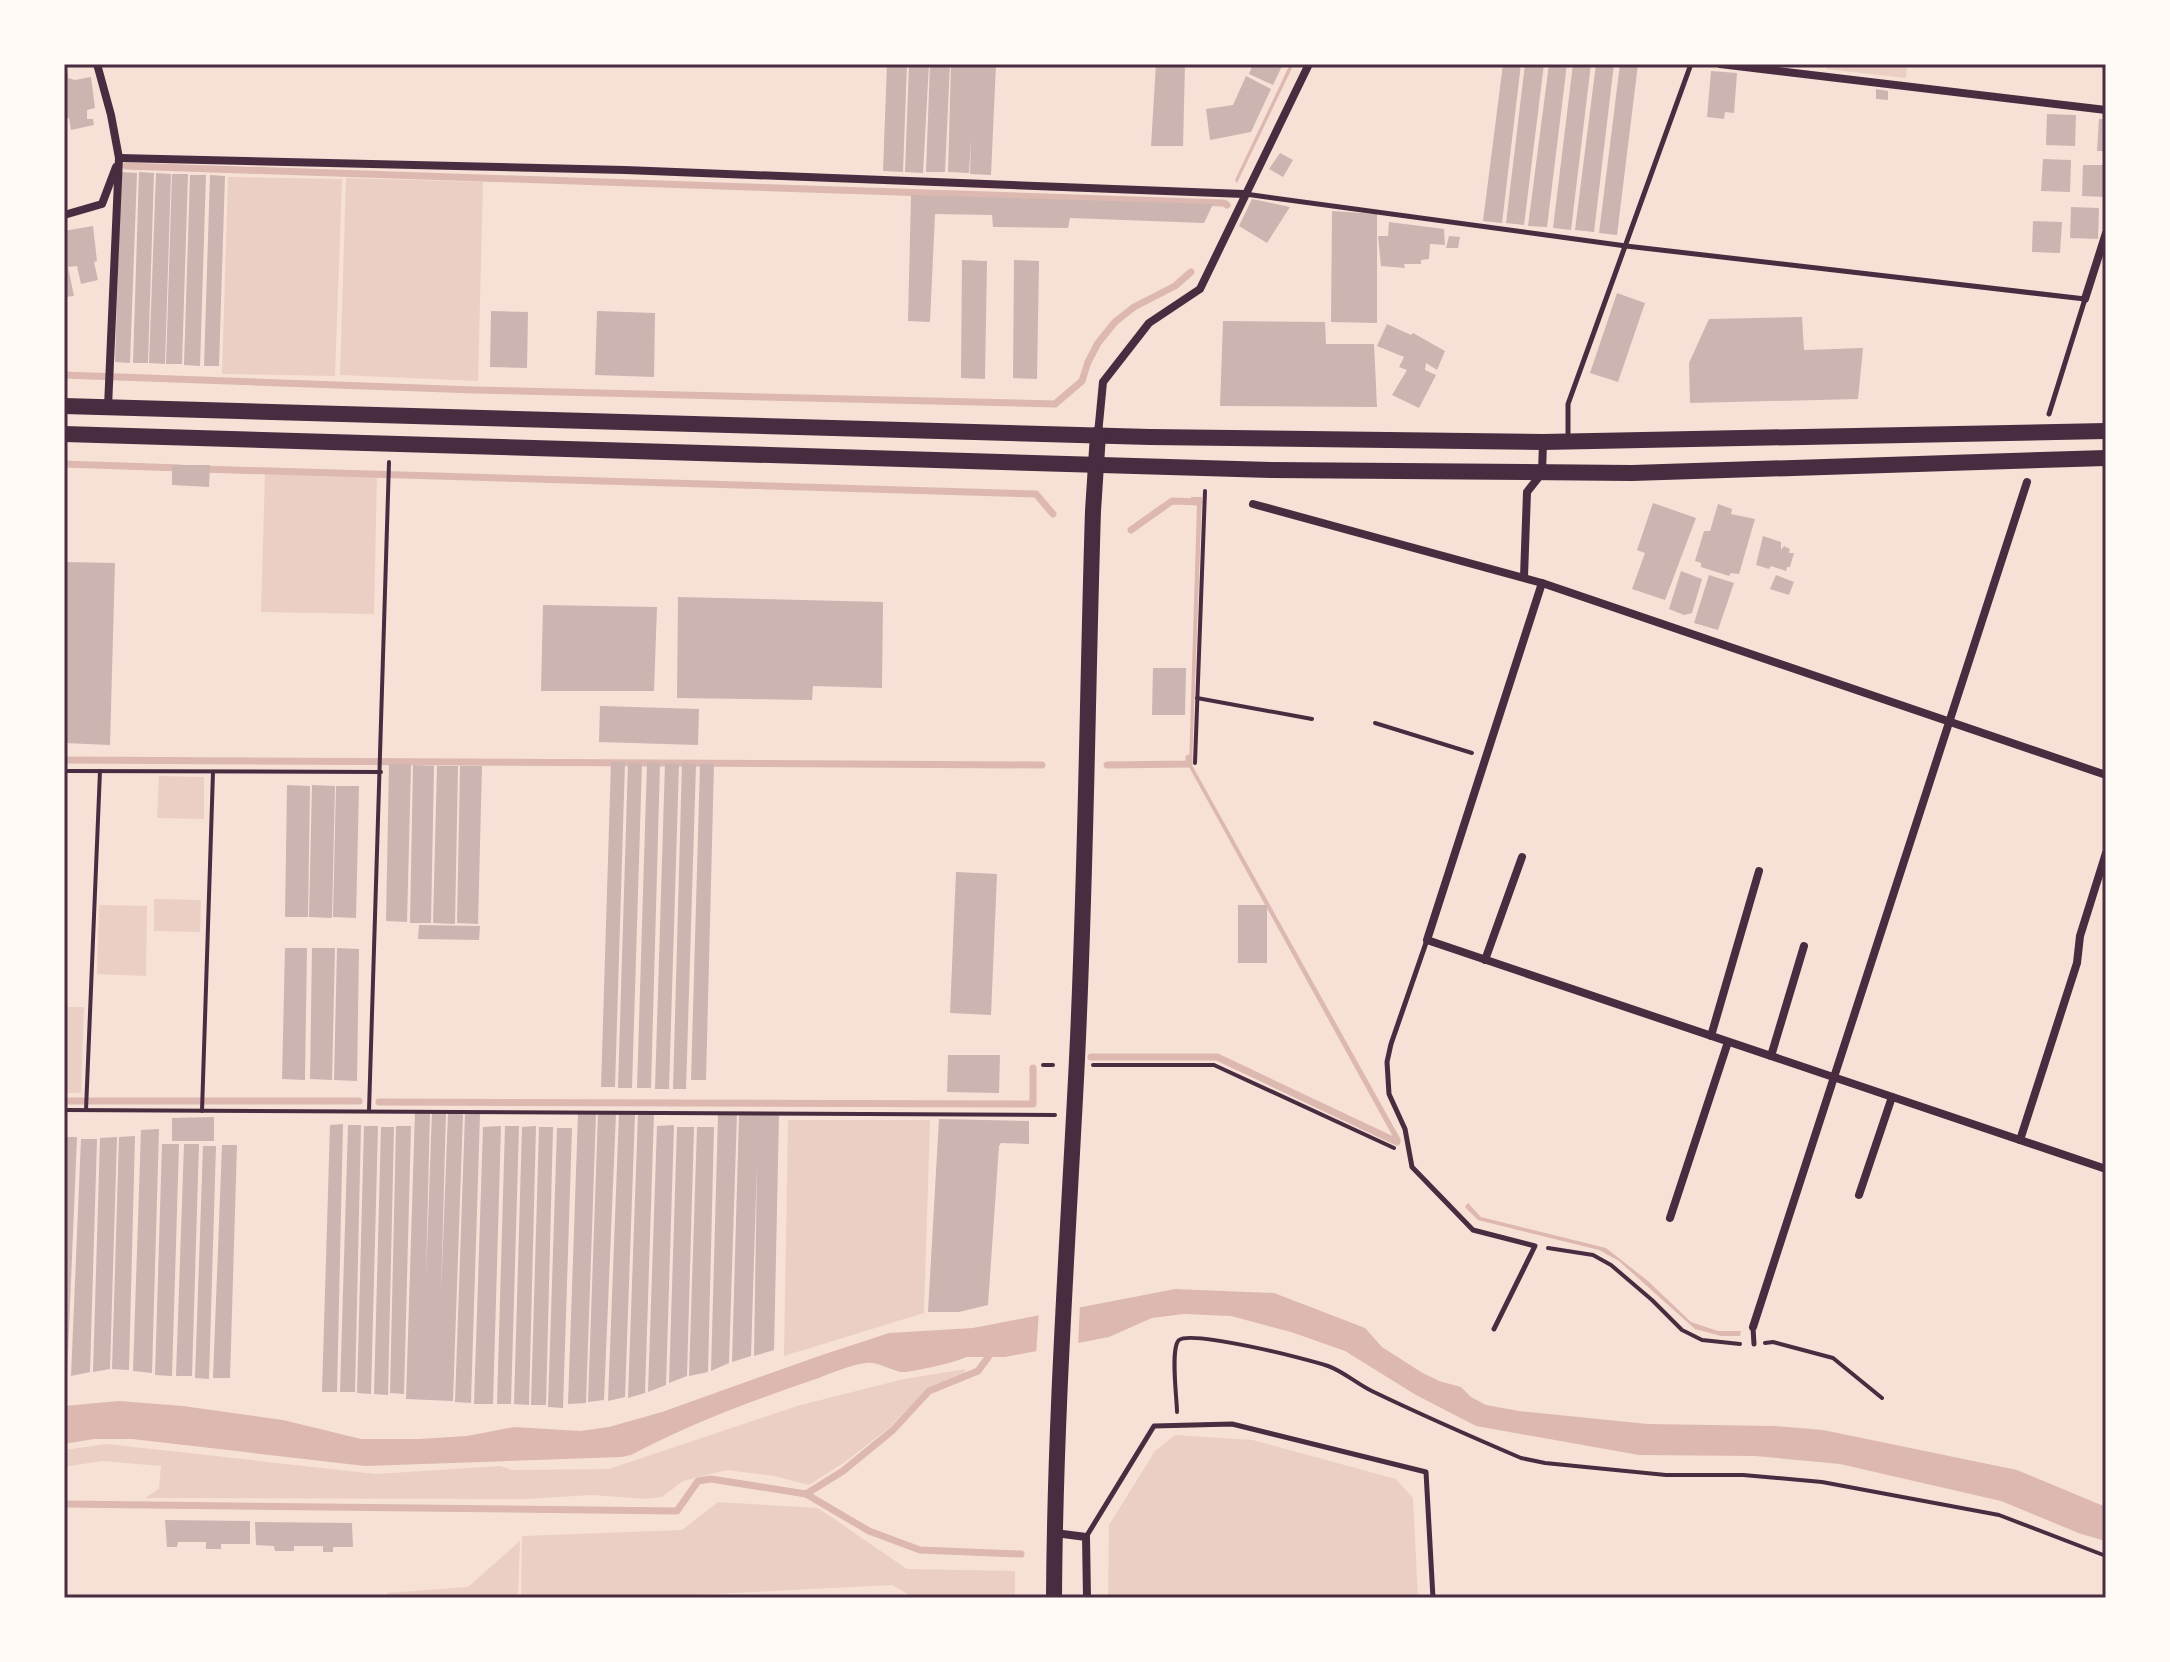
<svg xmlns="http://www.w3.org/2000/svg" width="2170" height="1662" font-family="Georgia,serif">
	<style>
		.green { fill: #ebcfc5 }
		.water { fill: #dcb8b0 }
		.pier { fill: #f7e1d7 }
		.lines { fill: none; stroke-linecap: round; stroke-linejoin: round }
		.stream { stroke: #dcb8b0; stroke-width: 7 }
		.building { fill: #ccb4b1 }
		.path { stroke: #4a2c40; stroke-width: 4 }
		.service { stroke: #4a2c40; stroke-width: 5 }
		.minor { stroke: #4a2c40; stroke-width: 8 }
		.trunk { stroke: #4a2c40; stroke-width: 16 }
		.neatline { fill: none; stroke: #4a2c40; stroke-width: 3 }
	</style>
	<rect width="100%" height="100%" fill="#f7e1d7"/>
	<g class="green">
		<path d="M1827 64H1907L1906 78 1826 69Z"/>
		<path d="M228 177 342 179 335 376 222 374Z"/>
		<path d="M346 178 483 182 478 381 340 375Z"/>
		<path d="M265 473 377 475 374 614 261 612Z"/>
		<path d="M159 776 204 777V819L157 818Z"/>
		<path d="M154 899 201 900 200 932 154 931Z"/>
		<path d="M99 905 147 906 146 976 97 974Z"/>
		<path d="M64 1007H84L81 1093H64Z"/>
		<path d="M788 1120H930L924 1313 784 1356Z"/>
		<path d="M966 1369 964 1373 928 1388 889 1428 845 1462 809 1485 774 1476 727 1470 683 1481 662 1497 645 1499 592 1495 527 1499 145 1498 159 1489 161 1466 102 1461 64 1467V1450L107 1444 376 1474 500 1466 512 1470 609 1469 797 1406 904 1379Z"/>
		<path d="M1175 1435 1253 1440 1396 1479 1413 1498 1418 1598H1108L1109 1525 1155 1451Z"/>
		<path d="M718 1502 818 1508 907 1569 1015 1571V1598H914L892 1585 631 1598H521L522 1536 682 1530Z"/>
		<path d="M520 1541 518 1598H387V1593L468 1587Z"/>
	</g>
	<g class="water">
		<path d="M1290 64H1294L1237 183 1235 180Z"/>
		<path d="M1191 497H1202L1192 765 1401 1140 1397 1144 1189 767 1197 504 1190 501Z"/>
		<path d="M1468 1203 1481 1217 1606 1248 1648 1281 1691 1322 1718 1331H1741L1740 1336H1721L1695 1329 1619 1261 1599 1250 1478 1220 1465 1207Z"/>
		<path d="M1175 1289 1274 1293 1365 1328 1382 1347 1421 1372 1439 1381 1461 1387 1471 1397 1486 1405 1519 1411 1648 1424 1774 1426 1823 1430 2017 1470 2106 1507V1541L2081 1534 2001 1501 1840 1464 1755 1456 1639 1455 1476 1426 1416 1395 1345 1351 1291 1332 1231 1316 1184 1314 1152 1318 1109 1337 1005 1357H966C961 1361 910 1373 901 1372 890 1370 877 1361 866 1363 849 1365 830 1374 813 1380 751 1401 689 1424 631 1455L621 1457 365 1466 132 1439H94L64 1444V1406L119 1401 183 1406 283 1420 361 1439H419L467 1436 514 1427 580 1431 609 1427 662 1412 819 1356 889 1333 973 1328Z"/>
	</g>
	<path class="pier" d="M1080 1304 1078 1347 1036 1355 1039 1311Z"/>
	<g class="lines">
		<g class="stream">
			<path d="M126 166 1224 203 1227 205"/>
			<path d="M64 375 475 390 1055 404 1082 381 1088 362 1098 343 1115 322 1134 307 1175 286 1191 272"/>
			<path d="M64 464 180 468"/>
			<path d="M200 469 1036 494 1053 514"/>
			<path d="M1131 530 1172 501 1199 502"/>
			<path d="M64 760 1042 765"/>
			<path d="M1107 765 1189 764V758"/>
			<path d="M1091 1057H1217L1397 1142"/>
			<path d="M64 1101H359"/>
			<path d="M379 1102 1033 1104V1068"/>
			<path d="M806 1494 843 1471 893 1430 929 1391 978 1371 992 1352"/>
			<path d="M64 1504 677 1511 698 1481 711 1479 806 1494 869 1531 920 1550 1021 1554"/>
		</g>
	</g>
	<g class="building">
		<path d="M887 64H907L903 172 883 171Z"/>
		<path d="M909 64H929L923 173 905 172Z"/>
		<path d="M930 64H950L945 172H926Z"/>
		<path d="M951 64H996L991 175 970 174 971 138 969 173 948 172Z"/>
		<path d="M1156 64H1185L1183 146H1151Z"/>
		<path d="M1253 64H1283L1273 85 1249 74Z"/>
		<path d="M1503 64H1521L1502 223 1483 221Z"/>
		<path d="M1525 64H1544L1524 225 1506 223Z"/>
		<path d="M1549 64H1567L1547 227 1528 226Z"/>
		<path d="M1573 64H1591L1571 230 1553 228Z"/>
		<path d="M1596 64H1614L1594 232 1575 230Z"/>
		<path d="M1620 64H1638L1617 235 1599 233Z"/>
		<path d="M1711 71 1737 73 1734 113 1725 112 1724 119 1707 117Z"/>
		<path d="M64 73H68V78L75 80 91 77 95 108 87 110V119H93L94 125 71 130 69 118H64Z"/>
		<path d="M1246 76 1271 89 1251 132 1210 140 1206 109 1233 105Z"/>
		<path d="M1876 89 1888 91V100L1876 99Z"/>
		<path d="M2047 114 2076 115 2075 146 2046 145Z"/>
		<path d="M2099 119H2106V151H2097Z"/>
		<path d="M1280 153 1293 160 1283 177 1269 169Z"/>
		<path d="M2043 159 2071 160 2070 192 2041 191Z"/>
		<path d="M2083 165H2106V197L2082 196Z"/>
		<path d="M121 172 137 173 130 363 115 362Z"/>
		<path d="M139 172 154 173 148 363H133Z"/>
		<path d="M156 173 171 174 165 364 149 363Z"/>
		<path d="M172 174H188L182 364H166Z"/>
		<path d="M190 175H206L200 366 184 365Z"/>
		<path d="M210 175 225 176 219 366H204Z"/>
		<path d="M911 195 1213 204 1204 223 1070 218 1068 228 993 227 992 215 935 214 930 322 908 321Z"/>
		<path d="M1252 199 1290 207 1267 243 1239 226Z"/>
		<path d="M2071 207 2099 208 2098 239 2070 238Z"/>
		<path d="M1332 211 1377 214V323L1331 322Z"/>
		<path d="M2033 221 2062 222 2060 253 2032 252Z"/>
		<path d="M1389 222 1444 229 1445 245 1430 244 1429 259 1421 260V264H1404L1405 268 1381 266 1378 236H1388Z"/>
		<path d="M93 226 97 261 94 262 98 280 81 284 77 266 68 267 74 296 64 297V231Z"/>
		<path d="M1449 236 1460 237 1458 248H1446Z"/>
		<path d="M962 260 987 261 985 379 961 378Z"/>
		<path d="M1014 260 1039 261 1037 379 1013 378Z"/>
		<path d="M1617 293 1645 303 1618 382 1590 373Z"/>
		<path d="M491 311 528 312 527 368 490 367Z"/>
		<path d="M597 311 655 313 654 377 595 375Z"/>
		<path d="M1802 317 1804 350 1863 348 1858 399 1690 403 1689 363 1709 319Z"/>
		<path d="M1223 321 1325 322 1326 344H1374L1377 407 1220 406Z"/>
		<path d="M1387 324 1411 335 1413 333 1445 351 1437 370 1426 363 1425 370 1436 375 1419 408 1392 395 1407 370 1399 367 1404 357 1377 346Z"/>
		<path d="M172 465H210L209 487 172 485Z"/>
		<path d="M1653 503 1696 518 1665 600 1632 589 1645 553 1637 550Z"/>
		<path d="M1718 504 1732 509 1731 514 1755 519 1739 574 1731 573 1729 576 1701 567V563L1695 561 1704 531H1710Z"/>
		<path d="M1763 536 1781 542V550L1784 546 1790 549 1789 553H1794L1790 567H1787L1786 571 1771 566 1769 569 1756 565Z"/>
		<path d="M64 562 115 563 110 745 64 743Z"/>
		<path d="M1681 571 1702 579 1692 613 1684 615 1669 609Z"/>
		<path d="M1709 575 1734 583 1718 630 1694 623Z"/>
		<path d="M1776 575 1794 582 1789 595 1770 589Z"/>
		<path d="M678 597 883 602 882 688 813 686 812 700 677 698Z"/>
		<path d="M543 605 657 607 654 691H541Z"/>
		<path d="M1153 668H1186L1185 715H1152Z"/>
		<path d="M600 706 699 709 698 745 599 742Z"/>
		<path d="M611 762H625L615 1087H601Z"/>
		<path d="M628 762 642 763 632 1088H618Z"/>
		<path d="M647 762 660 763 651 1088H637Z"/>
		<path d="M665 763 679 764 669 1089H655Z"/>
		<path d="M682 763 696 764 686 1089H673Z"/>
		<path d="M389 764H411L407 922 386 921Z"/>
		<path d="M700 764H714L706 1080H691Z"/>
		<path d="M413 765 434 766 431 923H410Z"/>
		<path d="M437 766H458L455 924 433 923Z"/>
		<path d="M460 766H482L478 924 457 923Z"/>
		<path d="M287 785 310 786 308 917H285Z"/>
		<path d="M312 785 335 786 332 918 309 917Z"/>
		<path d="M336 786H359L356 918 333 917Z"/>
		<path d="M956 872 997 874 991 1015 950 1013Z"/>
		<rect x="1238" y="905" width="29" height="58"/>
		<path d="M419 925 480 926 479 940 418 939Z"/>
		<path d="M285 948H307L305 1080 282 1079Z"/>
		<path d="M312 948H335L332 1080 310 1079Z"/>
		<path d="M337 948 359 949 357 1081 334 1080Z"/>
		<path d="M948 1055H1000L999 1093 947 1092Z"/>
		<path d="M415 1111H430L426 1280 432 1111H446L441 1295 448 1113H463L453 1401 406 1399Z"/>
		<path d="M598 1113H616L604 1400 588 1402Z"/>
		<path d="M619 1113H635L625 1397 608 1401Z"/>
		<path d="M638 1113H654L645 1393 628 1398Z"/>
		<path d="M737 1113 729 1363 711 1371 718 1114Z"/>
		<path d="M465 1114H480L471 1403 455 1402Z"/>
		<path d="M578 1114H596L586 1403 568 1404Z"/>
		<path d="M739 1115H779L774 1350 754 1356 757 1163 751 1356 732 1362Z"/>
		<path d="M214 1117V1141H172V1118Z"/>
		<path d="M939 1119 1029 1121V1144L1001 1143 999 1146 988 1305 959 1312H928Z"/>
		<path d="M343 1124 337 1392H322L330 1125Z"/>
		<path d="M348 1125H361L355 1392H340Z"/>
		<path d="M674 1125 666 1385 648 1392 657 1126Z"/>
		<path d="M364 1126H378L371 1394 357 1393Z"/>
		<path d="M396 1126H411L404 1394 390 1393Z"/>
		<path d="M501 1126 493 1404H474L483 1127Z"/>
		<path d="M505 1126H519L511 1404H497Z"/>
		<path d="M536 1126 529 1405 514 1404 522 1127Z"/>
		<path d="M381 1127H394L388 1395 374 1394Z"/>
		<path d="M539 1127H553L546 1405H531Z"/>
		<path d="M677 1127H694L687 1376 669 1383Z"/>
		<path d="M697 1127H714L708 1372 689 1376Z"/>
		<path d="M557 1128H572L563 1408 548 1407Z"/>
		<path d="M159 1129 152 1373 133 1371 141 1130Z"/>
		<path d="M135 1136 129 1370 112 1369 119 1137Z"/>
		<path d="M64 1137H77L67 1377H64Z"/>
		<path d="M117 1137 110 1369 93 1372 100 1138Z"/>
		<path d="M81 1139H97L90 1372 71 1376Z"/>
		<path d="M162 1144H179L172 1376 155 1375Z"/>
		<path d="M184 1144H199L192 1376H176Z"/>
		<path d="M222 1145H237L230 1378H213Z"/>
		<path d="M203 1146H216L209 1379 195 1378Z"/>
		<path d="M165 1520 250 1521V1544H221V1549H206V1542H178L177 1547H167Z"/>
		<path d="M255 1522 352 1523 353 1547H333V1552H323V1546H294V1551H275L274 1546 256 1545Z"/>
	</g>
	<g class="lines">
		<g class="path">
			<path d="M1197 698 1312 719"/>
			<path d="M1375 723 1472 753"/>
			<path d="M1195 763 1205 491"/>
			<path d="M64 771 381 772"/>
			<path d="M1043 1065H1053"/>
			<path d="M1093 1065H1214L1394 1148"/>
			<path d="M64 1110 1055 1115"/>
			<path d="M86 1110 100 771"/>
			<path d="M202 1111 213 772"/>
			<path d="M369 1111 389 462"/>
			<path d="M1548 1248 1593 1255 1611 1265 1652 1300 1682 1330 1702 1340 1740 1344"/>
			<path d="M1765 1343 1773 1342 1833 1358 1882 1398"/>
			<path d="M1177 1412C1177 1399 1170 1348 1179 1340 1192 1330 1308 1359 1328 1366 1345 1372 1359 1386 1376 1393 1424 1416 1472 1437 1521 1458L1545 1463 1666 1475H1743L1822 1482 1999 1515 2106 1556"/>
		</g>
		<g class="service">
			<path d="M1245 194 1626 246 2085 299 2049 414"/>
			<path d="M1568 437V404L1691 64"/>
			<path d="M1427 940 1391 1044 1387 1062 1389 1094 1405 1129 1412 1167 1473 1230 1535 1246 1494 1329"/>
			<path d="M1753 1328 1754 1344"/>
			<path d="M1086 1537 1154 1426 1232 1424 1426 1472 1433 1598"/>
		</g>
		<g class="minor">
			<path d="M97 64 111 115 119 158 108 407"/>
			<path d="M1720 64 2106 110"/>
			<path d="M119 158 625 170 1244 194"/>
			<path d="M64 215 102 204 116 167"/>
			<path d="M2085 299 2106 233"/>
			<path d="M1098 434 1103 382 1149 323 1200 289 1309 64"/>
			<path d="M1253 504 1542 583 2106 775"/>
			<path d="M1524 577 1527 492 1542 473 1543 442"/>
			<path d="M1542 583 1427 940 2106 1169"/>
			<path d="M1485 960 1522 857"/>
			<path d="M1711 1036 1759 871"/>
			<path d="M1771 1056 1804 946"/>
			<path d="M2020 1140 2077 963 2080 936 2106 853"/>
			<path d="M1859 1195 1892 1097"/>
			<path d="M1670 1218 1728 1042"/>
			<path d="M1753 1327 2027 482"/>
			<path d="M1055 1533 1086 1537 1087 1598"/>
		</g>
		<g class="trunk">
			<path d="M64 406 1150 437 1543 442 2106 431"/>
			<path d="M64 434 1271 470 1632 473 2106 458"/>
			<path d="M1054 1598C1055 1425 1067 1252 1076 1079 1086 890 1087 700 1093 511L1098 434"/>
		</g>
	</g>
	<rect width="2170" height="1662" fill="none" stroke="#fffaf5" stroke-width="132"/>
	<rect x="66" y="66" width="2038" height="1530" class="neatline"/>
</svg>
